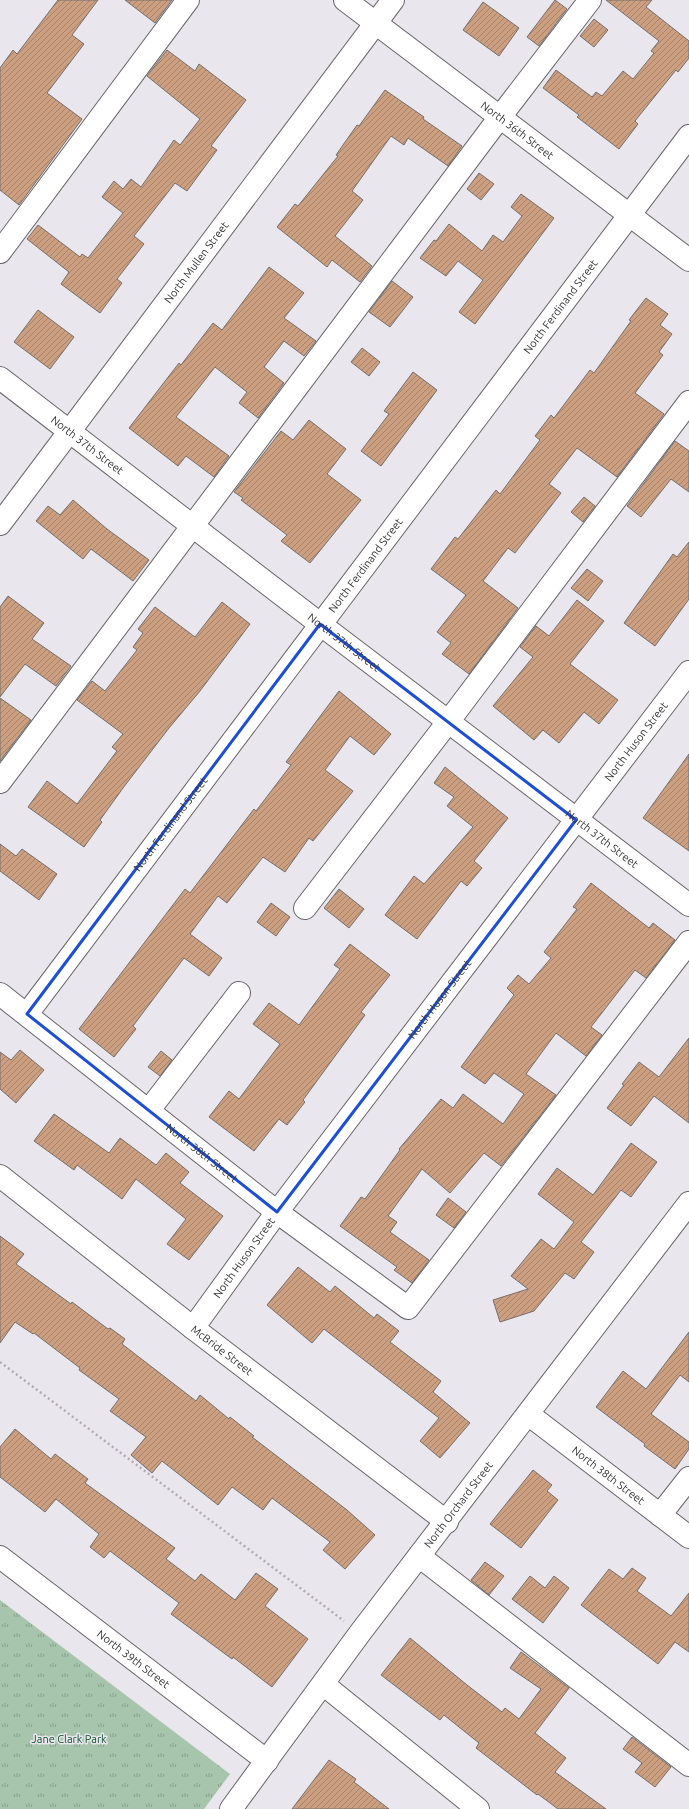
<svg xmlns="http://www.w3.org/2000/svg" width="689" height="1809" font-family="Ubuntu,sans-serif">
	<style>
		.park { fill: url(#park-tufts) }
		.building { fill: url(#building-hatch); stroke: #756f6b }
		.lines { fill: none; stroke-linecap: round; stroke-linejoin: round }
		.minor-casing { stroke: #69666b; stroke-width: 24 }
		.path { stroke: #b0acb2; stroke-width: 2.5; stroke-dasharray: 2 3; stroke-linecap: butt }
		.minor { stroke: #fff; stroke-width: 22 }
		.marked { fill: none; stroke: #1d4ed8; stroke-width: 3; stroke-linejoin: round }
		.labels { text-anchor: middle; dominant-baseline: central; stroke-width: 3; stroke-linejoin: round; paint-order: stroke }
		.street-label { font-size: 11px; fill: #363437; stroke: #eae6ed }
		.park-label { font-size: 11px; fill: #0a5228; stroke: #eae6ed }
	</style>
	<defs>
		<pattern id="park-tufts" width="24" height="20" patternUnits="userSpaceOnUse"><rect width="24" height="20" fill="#a7c4ad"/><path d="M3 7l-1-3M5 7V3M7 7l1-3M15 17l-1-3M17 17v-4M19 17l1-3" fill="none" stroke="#89a08e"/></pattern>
		<pattern id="building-hatch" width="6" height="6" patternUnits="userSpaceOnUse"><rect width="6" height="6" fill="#cc9f81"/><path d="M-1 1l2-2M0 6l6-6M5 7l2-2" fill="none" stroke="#a6826a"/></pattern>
	</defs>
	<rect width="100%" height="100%" fill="#eae6ed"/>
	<path class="park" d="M0 1600 230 1774 204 1809H0Z"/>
	<g class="building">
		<path d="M58 0H98L72 35 84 44 47 93 82 119 19 205 0 190V68L13 50 17 54Z"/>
		<path d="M125 0H172L155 23Z"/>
		<path d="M555 0 567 9 539 46 527 37Z"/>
		<path d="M606 0H652L646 7 689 41V58L678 72 676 70 635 121 638 124 619 149 577 117 579 115 543 88 556 70 592 97 596 92 602 96 623 71 633 79 654 53 651 51 659 41Z"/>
		<path d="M483 2 519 28 499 56 463 30Z"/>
		<path d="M594 19 608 30 594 47 580 36Z"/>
		<path d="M167 50 195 71 199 64 246 100 211 146 217 150 187 191 175 183 134 236 144 244 117 279 122 283 100 313 61 284 69 272 27 239 38 225 80 257 82 254 88 258 123 213 102 197 114 181 123 189 131 179 141 187 174 140 180 145 200 119 147 76Z"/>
		<path d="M385 90 424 117 423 119 462 146 448 166 408 138 404 145 391 136 352 191 363 200 335 236 372 266 360 282 332 260 327 267 277 227 295 204 298 206 338 156 336 155 357 125 359 126Z"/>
		<path d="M479 173 494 184 481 200 467 189Z"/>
		<path d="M521 194 554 218 475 324 459 312 483 280 458 261 446 276 420 258 434 240 436 241 449 224 482 251 493 235 503 242 522 216 511 207Z"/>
		<path d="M269 267 304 293 284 318 316 341 304 356 284 341 264 367 284 383 258 418 239 403 247 392 215 367 176 417 229 456 214 477 186 456 178 466 129 428 179 363 181 365 213 323 222 330Z"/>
		<path d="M392 281 413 297 390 327 369 312Z"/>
		<path d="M646 298 668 314 660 325 672 334 659 352 663 355 635 393 664 414 617 477 577 448 549 484 561 493 515 553 508 548 483 581 518 608 469 674 442 654 451 643 437 632 466 595 431 569 455 537 458 539 496 490 500 494 540 440 535 436 551 415 554 418 590 370 594 373 631 321 629 320Z"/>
		<path d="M38 310 74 337 50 369 14 342Z"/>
		<path d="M362 348 380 362 369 376 351 362Z"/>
		<path d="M413 372 437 390 381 466 361 451 389 414 384 411Z"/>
		<path d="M309 420 346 449 327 474 361 500 310 563 281 541 287 535 241 500 243 498 234 492 281 431 293 440Z"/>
		<path d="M675 441 689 451V492L671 479 641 517 627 506Z"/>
		<path d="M584 497 595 506 583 522 571 512Z"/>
		<path d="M73 500 107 529 149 560 133 581 91 549 83 559 36 521 48 506 60 515Z"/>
		<path d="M689 542V599L655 646 624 623 673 554 677 557Z"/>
		<path d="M587 569 603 581 588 601 571 588Z"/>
		<path d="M8 596 44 623 32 639 71 666 56 686 25 664 0 697V607Z"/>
		<path d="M577 600 604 621 570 664 618 700 599 724 584 712 559 743 543 730 534 740 493 706 533 657 520 647 536 626 549 636Z"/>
		<path d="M222 602 250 624 200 691 169 728 123 788 100 820 102 822 84 847 28 807 47 781 77 804 117 751 112 747 123 734 77 700 92 681 105 691 137 650 133 647 143 633 138 629 155 607 195 637Z"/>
		<path d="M339 691 391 734 374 755 350 736 325 770 353 791 313 841 309 838 285 872 263 857 227 903 218 896 190 934 222 958 209 976 184 958 133 1026 136 1029 114 1057 79 1029 185 889 190 893 254 809 256 811 291 765 286 762Z"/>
		<path d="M0 698 31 720 0 761Z"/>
		<path d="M689 754V851L643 818Z"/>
		<path d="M445 767 508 818 474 861 482 868 467 886 461 881 417 939 385 915 414 876 424 884 473 827 447 806 454 797 434 783Z"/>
		<path d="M0 844 16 856 22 849 57 874 39 900 0 871Z"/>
		<path d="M591 883 649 928 653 923 675 940 646 978 635 970 591 1027 602 1035 586 1056 556 1033 526 1074 556 1095 501 1166 484 1153 450 1193 422 1169 388 1216 397 1222 390 1232 429 1260 412 1283 394 1270 397 1267 340 1226 361 1197 365 1199 400 1150 399 1149 441 1099 453 1108 463 1094 503 1124 524 1094 494 1073 485 1084 461 1067 514 995 507 988 518 975 529 984 551 958 544 952 577 909 573 907Z"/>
		<path d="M339 889 364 909 349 928 324 908Z"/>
		<path d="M271 903 290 917 276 936 257 922Z"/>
		<path d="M350 944 390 975 361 1012 365 1015 303 1100 305 1102 287 1125 279 1119 254 1151 209 1117 229 1091 239 1099 280 1044 253 1024 269 1003 299 1025 340 969 334 965Z"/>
		<path d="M689 1038V1123L654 1096 631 1126 607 1108 624 1085 622 1084 639 1062 659 1077Z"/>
		<path d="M20 1050 44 1070 16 1103 0 1089V1052L11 1060Z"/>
		<path d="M161 1051 172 1060 160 1076 148 1067Z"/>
		<path d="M54 1114 109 1153 120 1138 156 1165 166 1153 189 1172 180 1183 223 1216 189 1260 167 1244 186 1219 136 1179 122 1199 77 1165 74 1170 34 1141Z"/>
		<path d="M631 1143 657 1162 631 1197 621 1190 581 1242 594 1252 574 1279 565 1273 534 1311 500 1322 493 1300 528 1289 511 1276 541 1239 554 1249 574 1222 538 1194 557 1168 593 1195Z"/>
		<path d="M448 1198 466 1212 454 1228 436 1215Z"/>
		<path d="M0 1236 24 1254 16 1264 71 1304 72 1302 108 1329 110 1328 125 1339 122 1344 196 1401 200 1395 229 1419 230 1417 254 1436 252 1437 347 1510 375 1535 345 1569 323 1550 330 1542 272 1498 263 1510 232 1487 218 1505 162 1461 152 1473 131 1455 146 1437 110 1411 119 1399 79 1370 80 1368 34 1333 33 1334 15 1322 0 1343Z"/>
		<path d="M298 1267 330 1292 335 1286 374 1318 377 1314 399 1331 390 1342 441 1381 433 1392 470 1423 440 1458 420 1441 439 1418 324 1329 312 1343 267 1305Z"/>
		<path d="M689 1332V1382L680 1375 651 1414 689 1442V1449L675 1469 644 1446 645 1444 596 1407 623 1371 646 1389Z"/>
		<path d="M15 1429 51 1459 55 1454 88 1479 85 1483 175 1548 166 1559 195 1581 201 1574 235 1600 256 1573 278 1589 265 1606 308 1639 272 1687 233 1657 232 1659 171 1614 179 1603 110 1551 104 1558 90 1547 99 1534 56 1499 45 1512 0 1477V1447Z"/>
		<path d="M533 1470 552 1485 547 1491 558 1500 521 1548 490 1524Z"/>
		<path d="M485 1562 504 1576 489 1595 471 1580Z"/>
		<path d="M632 1568 646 1578 637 1591 671 1616 689 1593V1652L675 1642 658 1664 581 1605 609 1569 623 1579Z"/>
		<path d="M530 1576 545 1588 554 1576 569 1588 543 1623 512 1599Z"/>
		<path d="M410 1638 467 1685 502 1712 505 1708 519 1719 541 1689 510 1668 521 1652 569 1688 535 1733 566 1758 555 1772 606 1809H558L538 1794 537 1795 476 1748 479 1743 444 1715 440 1720 381 1675Z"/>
		<path d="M632 1737 671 1767 655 1787 635 1772 642 1763 623 1749Z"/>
		<path d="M329 1760 356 1779 354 1782 389 1809H292Z"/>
	</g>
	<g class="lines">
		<defs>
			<g id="minor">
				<path id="s1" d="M345 0 689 260"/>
				<path d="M0 252 188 0"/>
				<path id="s2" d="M0 378 320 624 689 905"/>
				<path id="s3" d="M0 524 393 0"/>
				<path d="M0 782 500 117 590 0"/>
				<path d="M305 908 448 722 689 402"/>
				<path id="s4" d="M0 994 277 1212 408 1308 689 942"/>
				<path id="s5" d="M27 1014 689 136"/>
				<path d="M149 1110 239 993"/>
				<path id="s6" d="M0 1176 193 1328 447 1522"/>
				<path id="s7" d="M193 1328 277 1212 689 672"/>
				<path id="s8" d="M528 1414 689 1537"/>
				<path d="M660 1515 689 1478"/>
				<path d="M419 1556 689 1765"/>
				<path id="s9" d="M0 1557 267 1761"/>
				<path d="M323 1684 478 1809"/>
				<path id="s10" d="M231 1809 360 1633 689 1203"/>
			</g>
		</defs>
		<use href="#minor" class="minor-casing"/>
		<path class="path" d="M0 1362 344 1621"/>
		<use href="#minor" class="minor"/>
	</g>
	<path class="marked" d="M320 624 576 820 277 1212 27 1014Z"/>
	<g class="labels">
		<g class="street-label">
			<text stroke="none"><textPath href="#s1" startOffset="216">North 36th Street</textPath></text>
			<text stroke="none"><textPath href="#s3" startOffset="327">North Mullen Street</textPath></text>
			<text stroke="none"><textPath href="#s5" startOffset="886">North Ferdinand Street</textPath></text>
			<text stroke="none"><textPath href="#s2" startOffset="110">North 37th Street</textPath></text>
			<text stroke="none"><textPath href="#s5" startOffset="562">North Ferdinand Street</textPath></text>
			<text stroke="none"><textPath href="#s2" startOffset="434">North 37th Street</textPath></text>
			<text stroke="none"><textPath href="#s7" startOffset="735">North Huson Street</textPath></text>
			<text stroke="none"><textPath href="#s5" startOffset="238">North Ferdinand Street</textPath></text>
			<text stroke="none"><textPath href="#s2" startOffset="758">North 37th Street</textPath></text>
			<text stroke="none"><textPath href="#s7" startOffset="411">North Huson Street</textPath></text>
			<text stroke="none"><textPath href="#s4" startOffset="257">North 38th Street</textPath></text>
			<text stroke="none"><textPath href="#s7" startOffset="87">North Huson Street</textPath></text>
			<text stroke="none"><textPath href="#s6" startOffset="282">McBride Street</textPath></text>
			<text stroke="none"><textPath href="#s8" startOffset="101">North 38th Street</textPath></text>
			<text stroke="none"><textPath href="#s10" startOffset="380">North Orchard Street</textPath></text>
			<text stroke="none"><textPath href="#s9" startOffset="168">North 39th Street</textPath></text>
		</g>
		<g class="park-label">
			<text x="69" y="1739">Jane Clark Park</text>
		</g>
	</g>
</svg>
